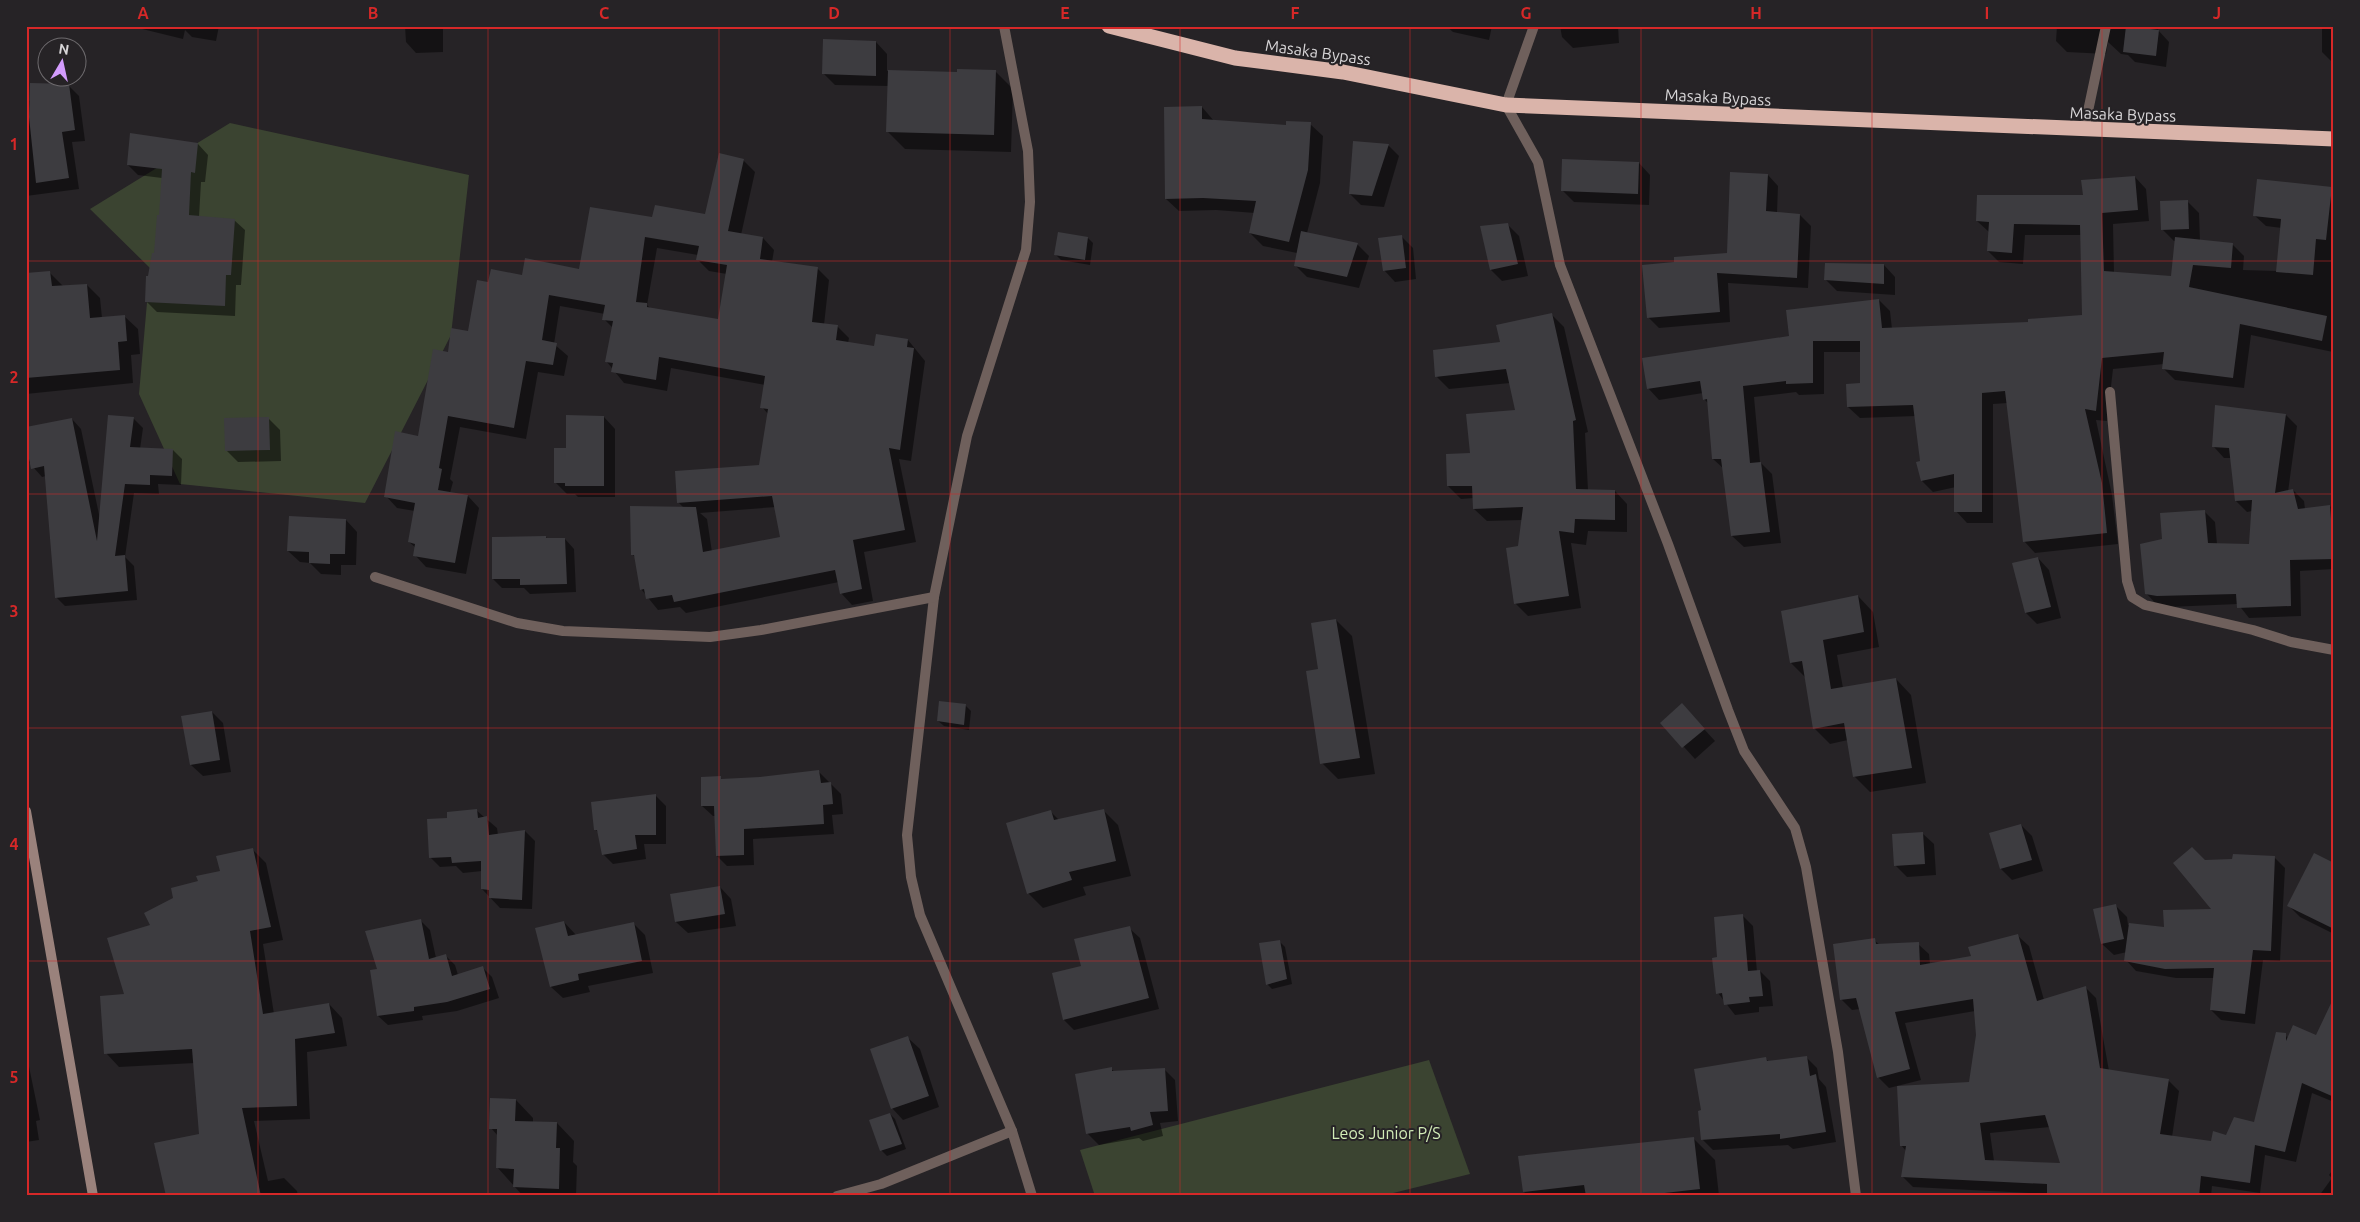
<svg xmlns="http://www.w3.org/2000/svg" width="2360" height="1222" font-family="Ubuntu,sans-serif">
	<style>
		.green { fill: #3b4431 }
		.shadow { fill: #0007; fill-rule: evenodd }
		.building { fill: #3d3c40; fill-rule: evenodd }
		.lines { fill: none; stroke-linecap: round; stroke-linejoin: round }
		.street { stroke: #6f605c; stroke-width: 10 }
		.secondary { stroke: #9a827c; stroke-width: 10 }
		.highway { stroke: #dab4aa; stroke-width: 15 }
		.grid { fill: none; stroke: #d62828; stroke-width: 1; stroke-opacity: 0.55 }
		.labels { text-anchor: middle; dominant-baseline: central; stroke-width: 4; stroke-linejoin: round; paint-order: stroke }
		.street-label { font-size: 16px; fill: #d7d5d7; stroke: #262326 }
		.park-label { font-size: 16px; fill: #d2ecb7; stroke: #262326 }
		.neatline { fill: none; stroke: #d62828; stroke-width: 2 }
		.grid-label { font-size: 16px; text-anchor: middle; font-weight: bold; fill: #d62828 }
	</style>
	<rect width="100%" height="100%" fill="#262326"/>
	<g class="green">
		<path d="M230 123 469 175 451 335 365 503 180 484 139 394 150 268 90 209Z"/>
		<path d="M1429 1060 1470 1174 1381 1196H1095L1080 1150Z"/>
	</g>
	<g class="shadow">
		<path d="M130 26H219L216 41 192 37 185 30 183 39Z"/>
		<path d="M405 26H443V52L416 53 406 42Z"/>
		<path d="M1446 26H1492L1489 40 1453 32Z"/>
		<path d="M1560 26H1618L1619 43 1573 48 1562 37Z"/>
		<path d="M2057 26H2159L2158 30 2169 42 2166 67 2135 62 2128 55 2121 54 2108 42 2106 54 2067 52 2056 41Z"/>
		<path d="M2322 26H2334V64L2322 52Z"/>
		<path d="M876 42 887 54V71L958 73 996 72 1013 89 1011 152 905 149 888 132 889 86 835 85 824 74Z"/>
		<path d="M68 85 79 96 85 141 72 142 79 189 26 196V102Z"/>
		<path d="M1202 107 1214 121 1287 126 1310 124 1323 136 1320 183 1307 233 1357 244 1369 256 1359 288 1307 277 1295 265 1297 253 1263 246 1250 233 1255 213 1216 210 1179 211 1166 199Z"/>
		<path d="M131 134 198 144 208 155 205 182H201L199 217 234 220 245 230 241 285H236L235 316 157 312 146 301 161 216 162 178 138 175 128 165Z"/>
		<path d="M1388 145 1399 156 1384 207 1361 205 1350 194Z"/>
		<path d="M743 160 755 172 741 235 763 238 774 250 772 262 817 268 829 280 824 325 837 326 849 338 848 343 875 347 908 340 925 361 911 461 899 459 916 542 864 552 873 601 852 605 841 593 839 582 686 613 680 607 658 610 641 589 636 558 632 554 684 508 678 502 760 467 768 414 762 407 765 385 671 368 667 391 624 383 607 362 613 328 604 319 605 314 560 306 554 344 568 356 564 376 538 372 526 439 460 427 450 479 453 482 450 493 468 496 479 508 466 574 426 567 415 555 416 548 409 542 415 511 397 508 386 496 419 437 449 353 469 333 489 283 523 276 580 270 653 219 706 215ZM657 248 698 255V260L709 271 727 274 719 321 651 309 647 305ZM776 507 781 538 712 552 707 519 700 513Z"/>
		<path d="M1639 163 1650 175 1649 205 1574 202 1562 190Z"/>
		<path d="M1768 175 1778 186 1777 213 1800 215 1811 226 1808 288 1728 283 1730 322 1659 328 1648 317 1675 263 1728 254Z"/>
		<path d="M2135 177 2146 189 2149 221 2113 224 2114 273 2172 277 2176 241H2174L2162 229 2187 201 2199 213 2200 241 2233 245 2244 256 2243 270 2277 271 2282 228 2266 226 2254 215 2331 189 2334 191 2333 352 2251 335 2244 388 2175 380 2163 368 2164 364 2113 369 2107 421 2096 420 2112 495 2118 544 2035 553 2024 541 2008 403 1993 404V523H1967L1956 511V487L1933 492 1922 481 1916 416 1860 418 1848 407 1861 384V352H1824V394L1799 395 1796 392 1754 397 1760 462 1772 474 1781 543 1744 547 1732 536 1724 469 1713 459 1709 404 1704 399 1703 393 1659 400 1648 388 1790 337 1879 300 1890 311 1892 329 2029 323 2084 316 2082 235H2025L2023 264 1999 262 1988 251 1989 232 1977 221 2084 196Z"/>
		<path d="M1508 225 1519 236 1528 276 1502 281 1491 270 1481 228Z"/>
		<path d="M1401 236 1413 248 1416 279 1395 282 1384 270Z"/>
		<path d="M1088 238 1093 243 1090 265 1061 260 1056 255Z"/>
		<path d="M1884 265 1895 277V295L1837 291 1825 279Z"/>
		<path d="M49 272 63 286 87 285 100 298 102 318 124 316 138 329 140 354 131 355 133 383 26 394V274Z"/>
		<path d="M1551 314 1564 327 1588 432 1585 433 1588 490 1615 491 1627 504V532L1588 531 1586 545 1571 543 1581 608 1528 616 1515 603 1522 520 1487 521 1474 509V498L1461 499 1448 486 1471 455 1517 411 1510 383 1449 389 1437 377 1501 343Z"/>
		<path d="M2286 415 2297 426 2288 492 2293 490 2304 501 2305 509 2330 506 2334 511V569L2300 571 2301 616 2249 618 2238 604 2169 607 2157 605 2146 593 2163 540 2204 511 2215 522 2217 544 2250 546 2252 511 2247 512 2236 501 2232 458H2224L2214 447Z"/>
		<path d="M604 417 615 429V497H578L575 494H567L555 482 567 449Z"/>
		<path d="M133 418 143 428 140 449 173 450 182 459 181 485 158 484 159 494 134 493 125 557 134 566 137 600 65 606 56 597 46 476 42 477 26 459 72 419 81 429 100 519Z"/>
		<path d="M268 418 280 430 281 461 238 462 226 450Z"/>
		<path d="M346 520 357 532 356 565H341V575L321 574 310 563 300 562 288 551Z"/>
		<path d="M546 537 548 540 565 539 574 549 576 592 530 594 524 588H502L493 579Z"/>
		<path d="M2038 558 2049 570 2061 618 2037 624 2026 613Z"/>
		<path d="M1858 596 1873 612 1879 647 1837 655 1843 688 1896 679 1911 695 1926 783 1870 792 1854 776 1848 740 1830 744 1814 728 1806 678 1791 663Z"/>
		<path d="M1336 620 1352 636 1375 774 1338 779 1322 763 1320 670Z"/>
		<path d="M965 705 971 711 969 730 944 726 938 721Z"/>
		<path d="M1682 705 1715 741 1695 759 1662 723Z"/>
		<path d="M212 712 223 723 231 772 203 776 191 765Z"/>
		<path d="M819 772 841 794 843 814 832 815 834 834 753 839 754 865 727 866 717 856 715 816H713L702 806 720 778 723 780 760 778Z"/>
		<path d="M656 796 666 806V844H644L646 859 613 864 603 854 599 833 596 830Z"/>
		<path d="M476 810 497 828 498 835 525 831 535 841 532 909 500 908 482 889V871L463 873 456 866 440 867 430 857 449 819Z"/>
		<path d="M1103 810 1118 825 1131 876 1083 887 1086 895 1043 908 1028 893 1050 811 1059 820Z"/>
		<path d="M2021 825 2032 836 2043 871 2012 880 2001 869 1991 834Z"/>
		<path d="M1922 833 1934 844 1936 875 1907 877 1895 865Z"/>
		<path d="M253 850 266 863 283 940 263 944 274 1014 329 1004 342 1018 347 1046 307 1052 310 1119 254 1121 268 1181 284 1178 297 1191 298 1196H167L200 1135 195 1063 119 1067 106 1053 152 926 175 898 199 882 221 872Z"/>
		<path d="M2274 857 2285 868 2280 961 2263 960 2255 1024 2221 1020 2211 1010 2214 978H2176L2136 971 2126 960 2127 952 2114 955 2102 944 2115 905 2127 917 2128 925 2165 928 2214 911 2205 862Z"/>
		<path d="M2334 864V934L2300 917 2289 906Z"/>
		<path d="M720 887 731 899 736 926 688 933 676 922 672 895Z"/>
		<path d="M1743 916 1753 926 1757 972 1760 971 1770 981 1773 1006 1759 1007V1012L1735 1015 1718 993 1719 959Z"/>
		<path d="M421 921 430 930 436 958 445 955 455 965 458 975 483 968 492 977 499 998 457 1011 422 1016 423 1020 388 1025 378 1016V970Z"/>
		<path d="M564 922 576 935 633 923 645 935 653 973 588 986 590 992 563 998 551 987Z"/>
		<path d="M1129 928 1140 938 1159 1009 1074 1030 1064 1020 1053 974 1082 967Z"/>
		<path d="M2018 936 2029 946 2044 1000 2085 987 2096 998 2109 1071 2168 1080 2179 1091 2172 1137 2212 1142 2255 1123 2285 1035 2288 1038 2316 1037 2334 1000V1102L2312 1093 2296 1162 2265 1155 2260 1193 2212 1186 2211 1196H2048V1194L1913 1187 1902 1176 1906 1151 1901 1145 1970 1083 1977 1035 1975 1011 1905 1023 1921 1080 1889 1088 1878 1077 1860 1009 1852 1010 1841 999 1874 940 1880 945 1918 944 1929 954 1930 964 1972 957ZM2050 1127 2062 1165 1994 1161 1990 1133Z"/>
		<path d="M1279 941 1285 947 1292 984 1272 989 1267 984Z"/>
		<path d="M908 1038 920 1049 939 1107 903 1120 892 1108Z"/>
		<path d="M26 1052 40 1120 36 1121 39 1140 26 1142Z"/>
		<path d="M1806 1057 1817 1068 1819 1079 1826 1087 1836 1142 1793 1149 1788 1145 1713 1150 1702 1139 1766 1059 1769 1062Z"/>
		<path d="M1111 1069 1115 1072 1164 1069 1175 1080 1178 1121 1160 1123 1163 1136 1143 1141 1139 1138 1099 1145 1088 1134 1077 1075Z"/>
		<path d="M516 1100 533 1118V1123H557L574 1141 573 1162 577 1166 576 1196H523L497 1167 498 1136 491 1128Z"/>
		<path d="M890 1114 895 1119 906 1149 887 1156 882 1151 871 1120Z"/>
		<path d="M1694 1139 1715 1160 1719 1196H1526L1524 1191Z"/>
		<path d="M2334 1168V1196H2319L2332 1178 2329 1175Z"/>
	</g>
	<g class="building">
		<path d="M2126 26 2159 30 2156 56 2123 52Z"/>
		<path d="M823 39 876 41V76L822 74Z"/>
		<path d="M957 69 996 70 994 135 886 132 888 70 957 72Z"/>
		<path d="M30 83 69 84 75 130 62 132 69 178 36 183 29 117Z"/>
		<path d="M1202 106V119L1286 125V121L1311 122 1308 170 1289 242 1249 233 1256 201 1203 198 1165 199 1164 107Z"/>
		<path d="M130 133 198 143 195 173 191 172 189 215 235 219 231 275H226L225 306 145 302 146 276H148L152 253H154L157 215H159L162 169 127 165Z"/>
		<path d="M1353 141 1389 144 1372 196 1349 194Z"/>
		<path d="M719 153 744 159 728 231 763 237 760 259 818 267 812 322 838 325 836 340 874 346 876 334 908 339 907 347 914 348 900 450 889 448 905 530 853 540 862 589 840 594 835 570 674 602 672 595 646 599 644 589 640 590 634 555H631L630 506 696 507 703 552 780 537 772 496 677 503 675 471 759 465 768 409 760 408 765 376 659 357 656 380 611 372 613 363 605 362 613 321 602 320 605 305 549 295 542 340 557 343 553 365 526 361 514 428 448 416 439 468 442 469 438 490 468 495 455 563 413 556 415 544 408 542 415 503 384 497 395 431 418 436 433 349 448 352 451 328 468 331 477 280 488 282 491 269 522 275 525 258 579 269 590 207 652 217 655 205 705 214ZM645 237 699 246 696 260 727 265 718 319 647 307V303L636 302Z"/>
		<path d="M1562 159 1639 162 1638 194 1561 191Z"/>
		<path d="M1730 172 1768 174 1766 211 1800 214 1797 278 1717 273 1720 312 1647 318 1642 265 1674 262V257L1727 253Z"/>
		<path d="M2135 176 2138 210 2102 213 2104 271 2171 276 2175 237 2233 243 2231 268 2193 265 2189 287 2327 316 2322 341 2240 324 2233 378 2162 369 2164 352 2102 358 2096 411 2085 409 2102 483 2107 533 2023 542 2005 391 1982 393V512H1954V474L1921 481 1916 462 1920 461 1913 405 1847 407 1846 384 1860 383V341H1813V383L1786 384V381L1743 386 1750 463 1761 462 1770 532 1731 536 1721 459H1712L1707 399 1703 400 1700 381 1647 389 1642 358 1789 336 1786 310 1879 299 1882 328 2028 322V319L2082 315 2080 225 2014 224 2012 253 1987 251 1989 222 1976 221 1977 195H2083L2081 180Z"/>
		<path d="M2257 179 2332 187 2326 240 2316 239 2313 275 2276 272 2281 219 2253 216Z"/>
		<path d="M2188 200 2189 229 2161 230 2160 201Z"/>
		<path d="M1508 223 1518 264 1490 270 1480 226Z"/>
		<path d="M1301 231 1358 243 1347 277 1294 266Z"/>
		<path d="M1058 232 1088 237 1085 260 1054 255Z"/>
		<path d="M1402 235 1406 268 1383 271 1378 238Z"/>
		<path d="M1825 263 1884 264V284L1824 280Z"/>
		<path d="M50 271 52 286 87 284 90 318 125 315 127 341 118 342 120 370 26 378V273Z"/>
		<path d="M1552 313 1576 420 1573 421 1576 489 1615 490V520L1575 519 1574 533 1559 531 1569 596 1514 604 1506 548 1518 546 1523 507 1473 509 1472 486H1447L1446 454 1470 453 1466 414 1515 410 1506 369 1435 377 1433 350 1500 342 1496 325Z"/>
		<path d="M2215 405 2286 414 2275 493 2293 489 2298 509 2330 505 2334 559 2290 560 2291 606 2237 608 2236 594 2157 596 2145 594 2140 544 2162 539 2160 513 2205 510 2208 543 2249 544 2252 500 2235 501 2229 448 2212 447Z"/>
		<path d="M108 415 134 417 130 447 173 449 172 476 150 475V485L125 484 115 556 125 555 128 591 55 598 44 466 31 469 29 459H26V427L72 418 97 541Z"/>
		<path d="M566 415 604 416V486H565V483H554V448H566Z"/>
		<path d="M269 417 270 450 225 451 224 418Z"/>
		<path d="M289 516 346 519 345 554H330V564L309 563V552L287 551Z"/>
		<path d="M546 536V538H565L567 584 520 585V579H492V537Z"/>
		<path d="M2038 557 2051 607 2025 613 2012 563Z"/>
		<path d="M1858 595 1864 632 1823 640 1831 689 1896 678 1912 768 1853 777 1844 723 1813 729 1802 661 1790 663 1781 611Z"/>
		<path d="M1336 619 1360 758 1320 764 1306 671 1318 669 1311 623Z"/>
		<path d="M939 701 966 704 964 725 937 721Z"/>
		<path d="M1682 703 1705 729 1682 748 1660 723Z"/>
		<path d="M212 711 220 760 190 765 181 716Z"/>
		<path d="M819 770 821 783 831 782 833 804 823 805 824 824 744 829V855L716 856 714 806H701V777L721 776V779L760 777Z"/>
		<path d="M656 794V835H635L637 849 602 855 597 830H594L591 802Z"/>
		<path d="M477 809 478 818 487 816 489 835 525 830 522 900 489 898V890L481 889V861L452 863 451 857 429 858 427 819 447 818V812Z"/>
		<path d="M1104 809 1116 861 1069 872 1072 880 1027 894 1006 823 1051 810 1054 820Z"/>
		<path d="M2021 824 2032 860 2000 869 1989 833Z"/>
		<path d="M1923 832 1925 864 1894 866 1892 834Z"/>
		<path d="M2192 847 2205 860 2232 859 2233 854 2275 856 2271 951 2253 950 2245 1014 2210 1010 2214 968 2165 969 2124 961 2129 923 2164 927 2163 910 2211 909 2173 863Z"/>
		<path d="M253 848 271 927 250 931 263 1014 329 1003 335 1033 295 1039 297 1106 242 1108 261 1196H166L154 1143 199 1134 192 1049 104 1054 100 996 124 994 107 938 150 925 144 913 173 898 171 888 198 881 196 876 220 871 216 856Z"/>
		<path d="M2314 853 2334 863V929L2287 906Z"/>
		<path d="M720 886 725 914 675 922 670 894Z"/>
		<path d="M2116 904 2124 939 2101 944 2093 909Z"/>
		<path d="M1743 914 1748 971 1760 970 1763 996 1749 997 1750 1002 1724 1005 1722 993 1716 994 1712 958 1717 957 1714 917Z"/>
		<path d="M421 919 429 959 446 954 452 976 483 966 490 989 447 1002 414 1007V1011L377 1016 370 970 377 969 365 931Z"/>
		<path d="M564 921 568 936 634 922 642 961 578 974 579 980 550 987 535 928Z"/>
		<path d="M1130 926 1149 998 1063 1020 1052 973 1081 966 1074 939Z"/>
		<path d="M2018 934 2037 1001 2086 986 2100 1068 2169 1079 2160 1134 2211 1141 2213 1131 2226 1135 2234 1117 2254 1122 2276 1032 2286 1033V1041L2293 1025 2316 1035 2334 997V1097L2302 1083 2285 1152 2255 1145 2250 1183 2201 1176 2199 1196H2047V1184L1901 1177 1906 1146H1900L1897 1086 1969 1082 1976 1035 1973 999 1895 1012 1910 1069 1877 1078 1856 998 1840 1000 1833 944 1875 938 1876 944 1919 942 1920 965 1971 956 1968 947ZM2045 1115 2060 1163 1985 1160 1980 1123Z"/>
		<path d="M1280 940 1287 979 1266 985 1259 943Z"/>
		<path d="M908 1036 929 1096 891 1109 870 1049Z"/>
		<path d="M1807 1056 1810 1076 1816 1074 1826 1132 1780 1139V1134L1701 1140 1698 1111 1701 1110 1694 1069 1766 1057 1767 1061Z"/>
		<path d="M1112 1067V1071L1165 1068 1168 1111 1150 1112 1153 1125 1131 1131 1130 1127 1086 1134 1075 1074Z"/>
		<path d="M490 1098 516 1099 515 1121 557 1122 556 1148H560L559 1189 513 1187 514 1169 496 1168 497 1129H489Z"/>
		<path d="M890 1113 902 1144 880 1151 869 1120Z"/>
		<path d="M1694 1137 1700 1189 1638 1196H1586L1584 1185 1523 1192 1518 1156Z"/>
	</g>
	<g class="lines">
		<g class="street">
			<path d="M1004 26 1028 151 1030 202 1026 250 967 436 934 597 907 835 911 877 920 915 1012 1131 1032 1196"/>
			<path d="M1534 26 1506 105 1538 162 1560 265 1668 544 1728 710 1744 751 1795 828 1806 867 1838 1052 1856 1196"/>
			<path d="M2084 130 2106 26"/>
			<path d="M2110 392 2127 581 2132 597 2145 605 2253 630 2291 642 2334 650"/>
			<path d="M375 577 517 623 563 631 710 637 761 630 934 597"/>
			<path d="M837 1196 881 1184 1012 1131"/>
		</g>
		<path class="secondary" d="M26 811 93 1196"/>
		<path class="highway" d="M1109 26 1235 58 1343 72 1506 105 2334 139"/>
	</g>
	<path class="grid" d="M258 26V1196M488 26V1196M719 26V1196M950 26V1196M1180 26V1196M1410 26V1196M1641 26V1196M1872 26V1196M2102 26V1196M26 261H2334M26 494H2334M26 728H2334M26 961H2334"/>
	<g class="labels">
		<g class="street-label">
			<text transform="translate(1318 52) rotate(8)">Masaka Bypass</text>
			<text transform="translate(1718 97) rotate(3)">Masaka Bypass</text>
			<text transform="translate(2123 114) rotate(2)">Masaka Bypass</text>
		</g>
		<g class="park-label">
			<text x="1386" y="1133">Leos Junior P/S</text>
		</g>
	</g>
	<rect width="2360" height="1222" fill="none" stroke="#262326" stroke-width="55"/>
	<g transform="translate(62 62) rotate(9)"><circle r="24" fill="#262326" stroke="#6d6a6d"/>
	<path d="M0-4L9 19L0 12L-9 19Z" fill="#d39cfd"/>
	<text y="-8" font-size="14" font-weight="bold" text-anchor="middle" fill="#d7d5d7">N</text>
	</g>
	<rect x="28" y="28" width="2304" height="1166" class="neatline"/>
	<g class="grid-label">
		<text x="143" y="19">A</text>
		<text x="373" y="19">B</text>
		<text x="604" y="19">C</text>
		<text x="834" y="19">D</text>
		<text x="1065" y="19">E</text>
		<text x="1295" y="19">F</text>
		<text x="1526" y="19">G</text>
		<text x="1756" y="19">H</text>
		<text x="1987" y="19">I</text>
		<text x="2217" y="19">J</text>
		<text x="14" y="150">1</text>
		<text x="14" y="383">2</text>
		<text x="14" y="617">3</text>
		<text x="14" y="850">4</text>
		<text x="14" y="1083">5</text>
	</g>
</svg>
